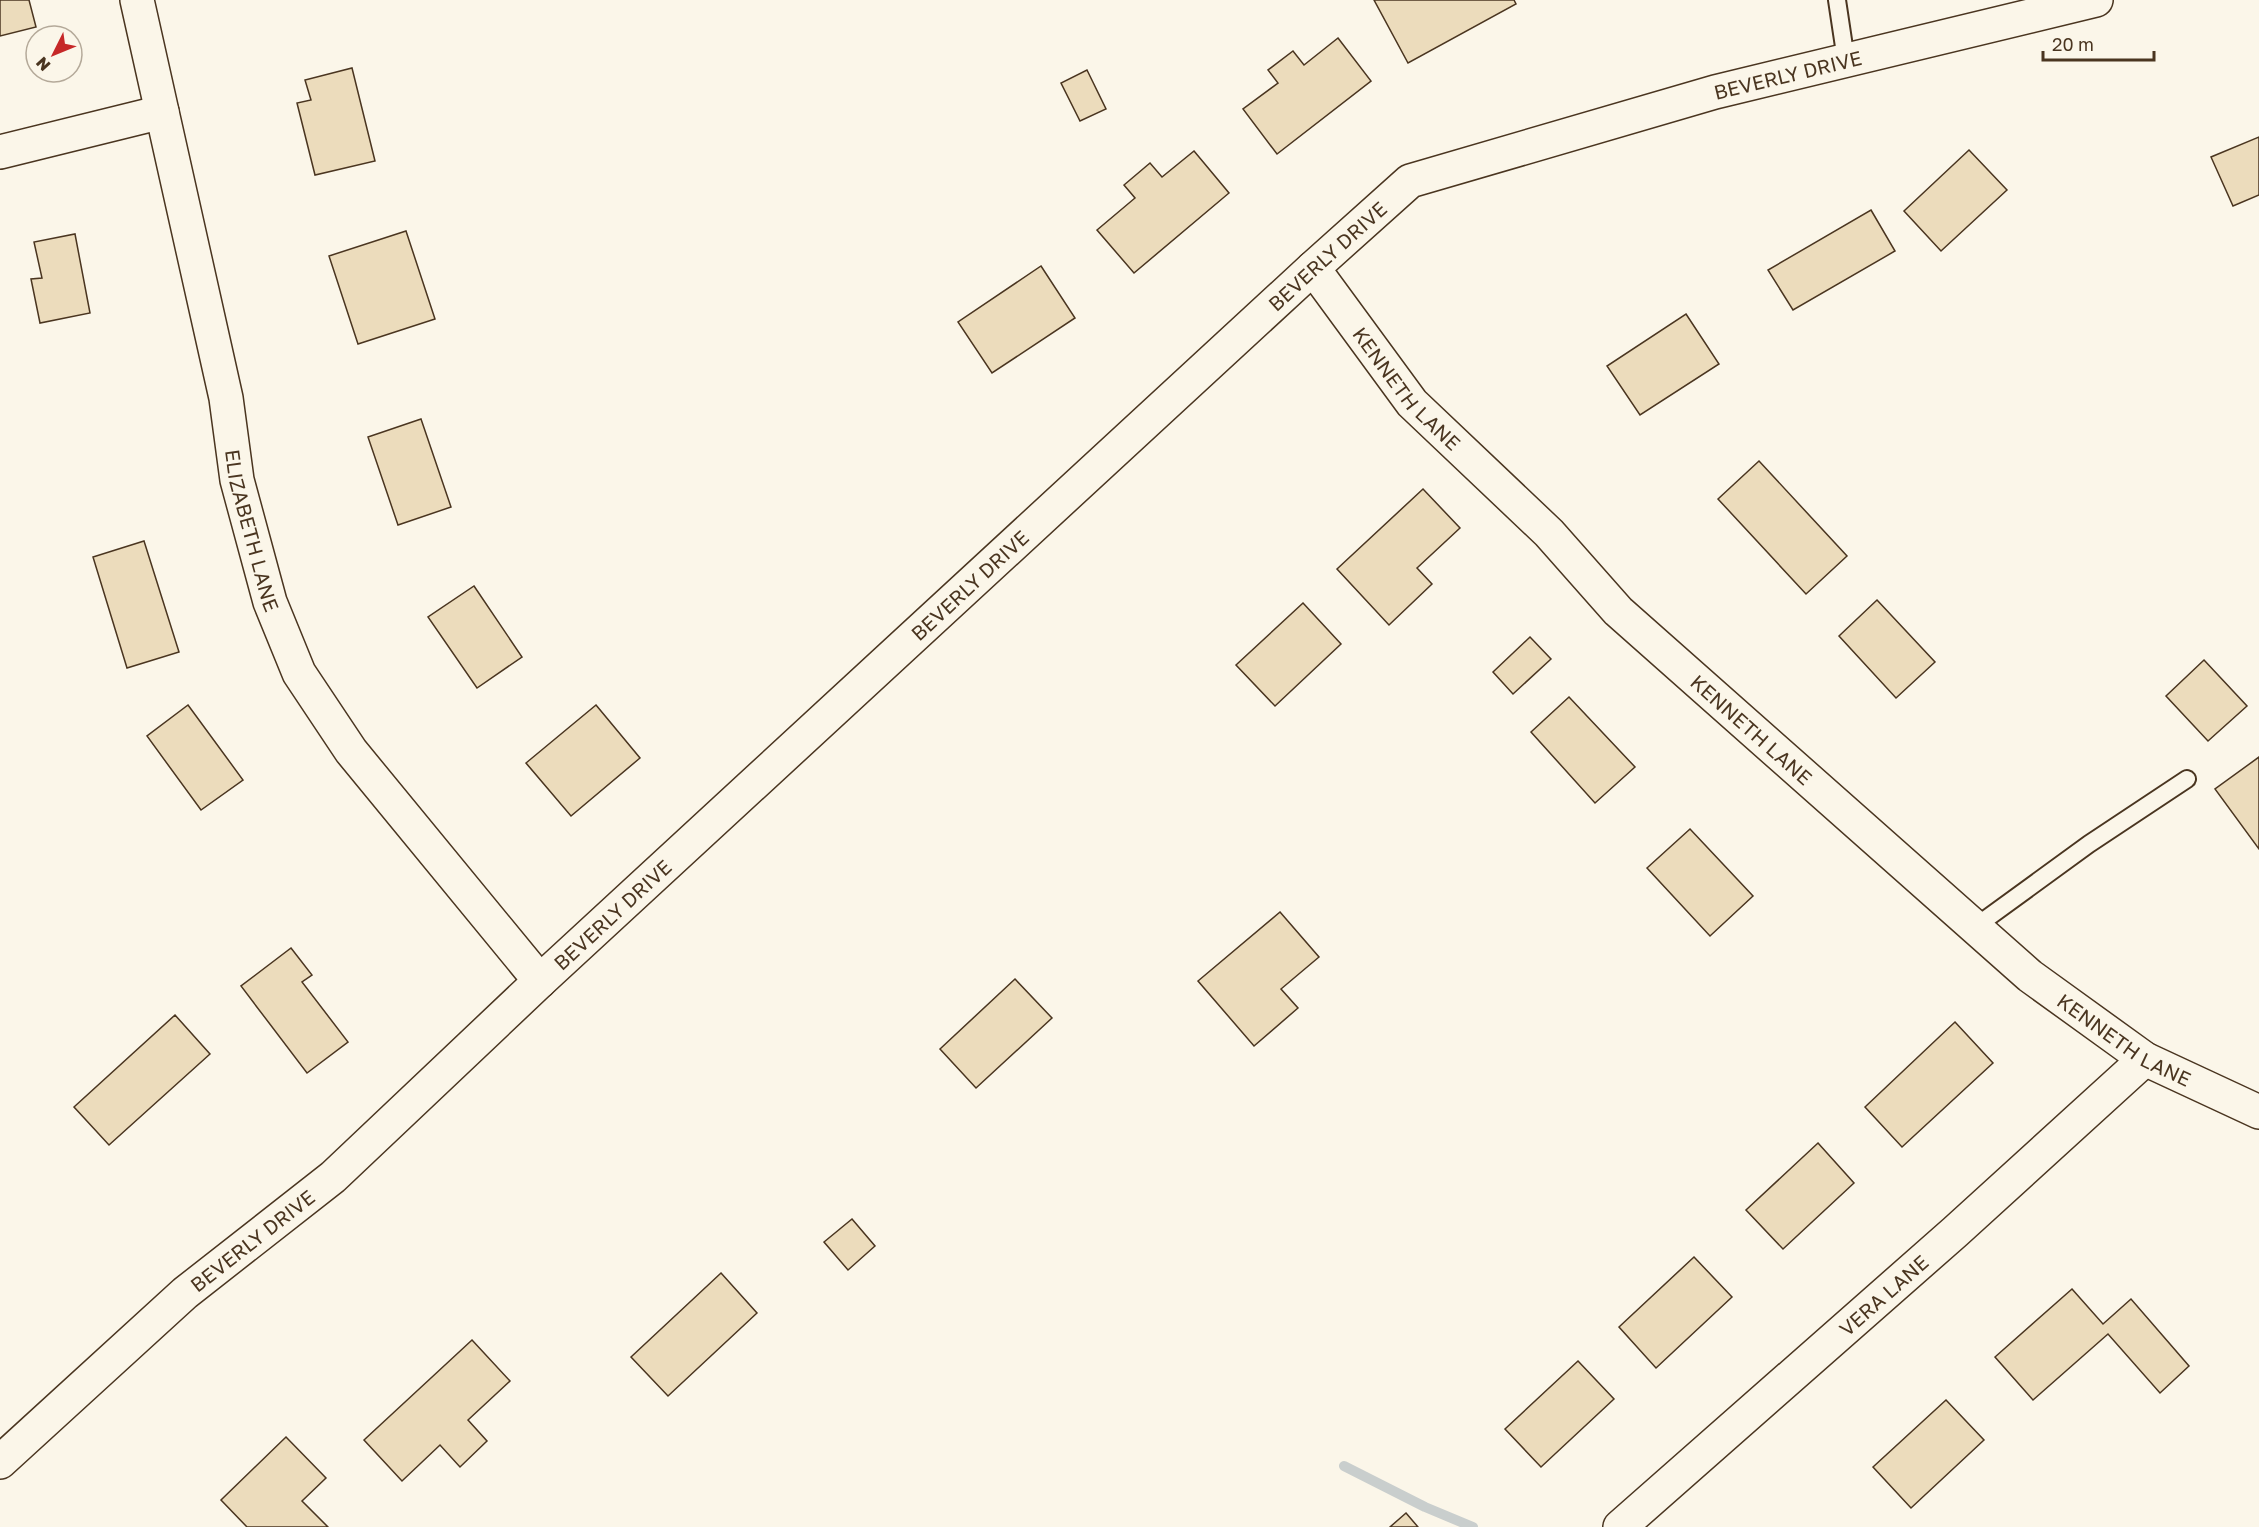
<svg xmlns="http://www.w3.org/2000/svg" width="2259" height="1527" font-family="'Golos Text',sans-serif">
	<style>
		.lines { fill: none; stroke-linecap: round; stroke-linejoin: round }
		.stream { stroke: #c9cecd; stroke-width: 10 }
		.building { fill: #ecdcbc; stroke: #4a3520; stroke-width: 1.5 }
		.service-casing { stroke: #4a3520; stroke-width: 20 }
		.minor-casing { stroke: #4a3520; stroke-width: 36 }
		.service { stroke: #fbf6e9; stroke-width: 16 }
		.minor { stroke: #fbf6e9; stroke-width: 33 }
		.labels { text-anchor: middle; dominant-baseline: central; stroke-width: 4.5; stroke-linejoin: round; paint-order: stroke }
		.street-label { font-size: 20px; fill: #4a3520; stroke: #fbf6e9 }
	</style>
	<rect width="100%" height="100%" fill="#fbf6e9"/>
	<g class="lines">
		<path class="stream" d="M1344 1466 1425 1507 1473 1527"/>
	</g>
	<g class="building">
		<path d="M0 0H29L36 27 0 36Z"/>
		<path d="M1374 0H1514L1516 4 1408 63Z"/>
		<path d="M1338 38 1371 81 1277 154 1243 109 1278 83 1268 70 1293 51 1304 65Z"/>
		<path d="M352 68 375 161 315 175 297 103 311 100 305 80Z"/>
		<path d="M1087 70 1106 109 1080 121 1061 83Z"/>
		<path d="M2259 137V195L2233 206 2211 157Z"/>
		<path d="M1969 150 2007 190 1941 251 1904 211Z"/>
		<path d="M1194 151 1229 193 1134 273 1097 230 1135 198 1124 185 1150 163 1162 177Z"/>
		<path d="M1871 210 1895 251 1793 310 1768 270Z"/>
		<path d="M406 231 435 319 358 344 329 256Z"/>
		<path d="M75 234 90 313 40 323 31 279 42 278 34 242Z"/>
		<path d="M1041 266 1075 318 992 373 958 322Z"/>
		<path d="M1686 314 1719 364 1640 415 1607 366Z"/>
		<path d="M421 419 451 507 398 525 368 437Z"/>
		<path d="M1759 461 1847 556 1806 594 1718 499Z"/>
		<path d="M1423 489 1460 528 1417 568 1432 584 1389 625 1337 569Z"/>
		<path d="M144 541 179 652 127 668 93 557Z"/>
		<path d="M474 586 522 657 477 688 428 617Z"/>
		<path d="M1877 600 1935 662 1896 698 1839 636Z"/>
		<path d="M1303 603 1341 644 1275 706 1236 665Z"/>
		<path d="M1530 637 1551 659 1513 694 1493 672Z"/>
		<path d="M2204 660 2247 706 2208 741 2166 696Z"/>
		<path d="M1569 697 1635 767 1595 803 1531 732Z"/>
		<path d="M188 705 243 780 201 810 147 736Z"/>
		<path d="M596 705 640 758 571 816 526 763Z"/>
		<path d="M2259 757V849L2215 789Z"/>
		<path d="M1690 829 1753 896 1710 936 1647 868Z"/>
		<path d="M1280 912 1319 957 1281 989 1298 1008 1254 1046 1198 981Z"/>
		<path d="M291 948 312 975 302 982 348 1042 307 1073 241 986Z"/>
		<path d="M1015 979 1052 1018 976 1088 940 1049Z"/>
		<path d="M175 1015 210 1054 109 1145 74 1107Z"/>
		<path d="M1955 1022 1993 1063 1902 1147 1865 1107Z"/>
		<path d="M1818 1143 1854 1183 1783 1249 1746 1210Z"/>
		<path d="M852 1219 875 1246 848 1270 824 1242Z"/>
		<path d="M1694 1257 1732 1297 1656 1368 1619 1327Z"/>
		<path d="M721 1273 757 1313 668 1396 631 1357Z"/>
		<path d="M2072 1289 2103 1324 2131 1299 2189 1366 2160 1393 2108 1334 2033 1400 1995 1357Z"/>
		<path d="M472 1340 510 1381 468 1420 487 1441 460 1467 440 1445 402 1481 364 1440Z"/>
		<path d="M1578 1361 1614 1399 1541 1467 1505 1429Z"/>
		<path d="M1946 1400 1984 1440 1911 1508 1873 1467Z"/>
		<path d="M286 1437 326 1478 302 1501 328 1527H247L221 1500Z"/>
		<path d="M1406 1513 1418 1527H1390Z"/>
	</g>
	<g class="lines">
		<defs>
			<g id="service">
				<path d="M1837 0 1846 60"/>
				<path d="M1975 927 2089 844 2187 779"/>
			</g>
			<g id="minor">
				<path id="s1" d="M137 0 226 398 237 480 270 602 299 673 351 751 540 981"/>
				<path d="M0 152 162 112"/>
				<path id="s2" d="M1313 268 1412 403 1549 533 1618 611 2030 976 2145 1059 2259 1112"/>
				<path id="s3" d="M0 1462 185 1293 333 1177 540 981 1313 268 1410 181 1715 92 2096 0"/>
				<path id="s4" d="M1620 1527 1955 1232 2145 1059"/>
			</g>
		</defs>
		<use href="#service" class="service-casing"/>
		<use href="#minor" class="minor-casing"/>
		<use href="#service" class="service"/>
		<use href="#minor" class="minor"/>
	</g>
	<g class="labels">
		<g class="street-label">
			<text stroke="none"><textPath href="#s3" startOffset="2298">BEVERLY DRIVE</textPath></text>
			<text stroke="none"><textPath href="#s3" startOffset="1794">BEVERLY DRIVE</textPath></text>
			<text stroke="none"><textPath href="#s2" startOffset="153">KENNETH LANE</textPath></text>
			<text stroke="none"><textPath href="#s1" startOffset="543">ELIZABETH LANE</textPath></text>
			<text stroke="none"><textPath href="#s3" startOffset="1308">BEVERLY DRIVE</textPath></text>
			<text stroke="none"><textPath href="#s2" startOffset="639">KENNETH LANE</textPath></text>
			<text stroke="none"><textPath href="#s3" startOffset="822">BEVERLY DRIVE</textPath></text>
			<text stroke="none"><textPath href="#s2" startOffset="1125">KENNETH LANE</textPath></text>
			<text stroke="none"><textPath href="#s3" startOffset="336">BEVERLY DRIVE</textPath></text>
			<text stroke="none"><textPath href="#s4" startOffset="351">VERA LANE</textPath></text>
		</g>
	</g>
	<g transform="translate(54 54) rotate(227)"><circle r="28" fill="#fbf6e9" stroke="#b4a999" stroke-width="1.5"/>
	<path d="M0-4.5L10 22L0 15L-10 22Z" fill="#c62828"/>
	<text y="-9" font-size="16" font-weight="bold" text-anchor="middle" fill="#4a3520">N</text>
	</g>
	<path d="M2043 51v9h111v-9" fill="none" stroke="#4a3520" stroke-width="3"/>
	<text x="2052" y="51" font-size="18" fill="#4a3520" stroke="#fbf6e9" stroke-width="4.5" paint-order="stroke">20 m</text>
</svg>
